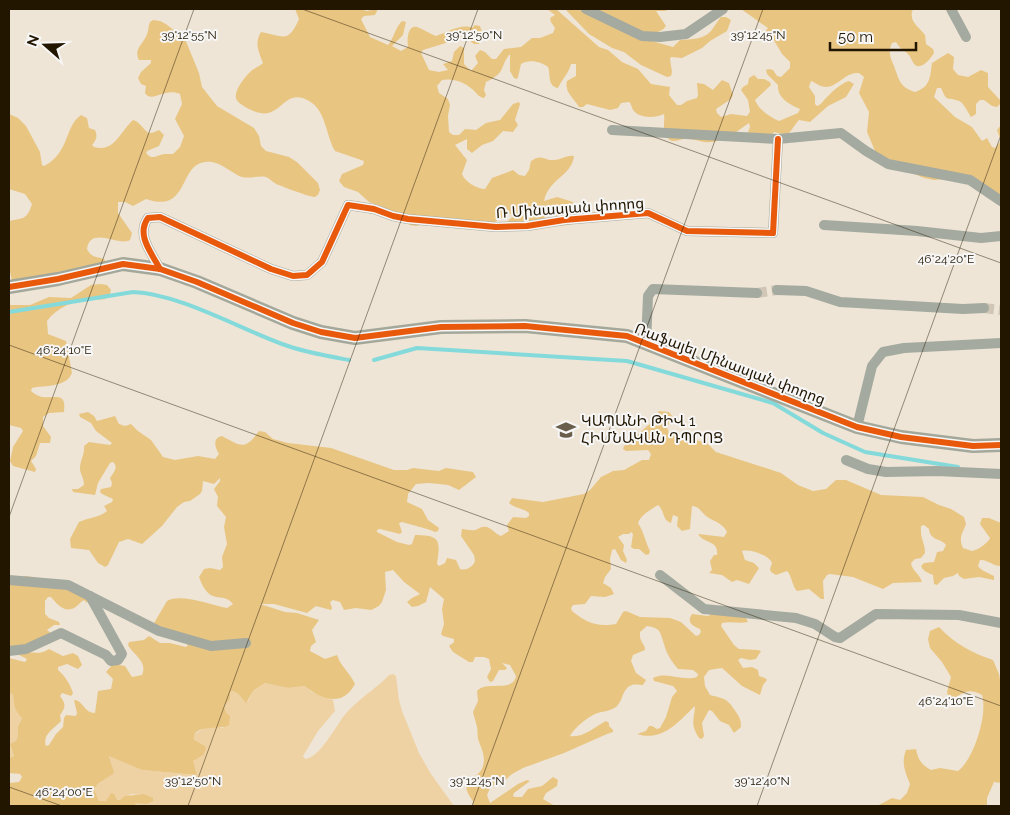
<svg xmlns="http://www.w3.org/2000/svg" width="1010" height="815" font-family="Raleway,'Noto Sans Armenian',sans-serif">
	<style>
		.green { fill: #efd2a3 }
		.forest { fill: #e9c582 }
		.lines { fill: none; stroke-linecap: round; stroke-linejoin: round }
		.stream { stroke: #84dada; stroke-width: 4 }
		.street-tunnel { stroke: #cfc6b6; stroke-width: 10; stroke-dasharray: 10 5; stroke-linecap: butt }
		.street { stroke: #a4aa9f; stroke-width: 10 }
		.secondary { stroke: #a3a89b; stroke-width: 14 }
		.cycleway-casing { stroke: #f7f7f7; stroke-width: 9 }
		.cycleway { stroke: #e8590c; stroke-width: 6 }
		.ticks { fill: none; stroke: #221601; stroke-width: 1; stroke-opacity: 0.45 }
		.labels { text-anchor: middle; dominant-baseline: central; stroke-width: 4; stroke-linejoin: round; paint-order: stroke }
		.street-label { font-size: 15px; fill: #221601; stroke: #f7f7f7 }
		.poi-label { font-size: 15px; fill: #221601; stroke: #f7f7f7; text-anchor: start }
		.ticks-label { font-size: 12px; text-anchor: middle; fill: #221601; stroke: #f7f7f7; stroke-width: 4; stroke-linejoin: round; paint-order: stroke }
	</style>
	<rect width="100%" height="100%" fill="#eee5d6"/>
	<g class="green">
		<path d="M393 674 396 676 399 700 402 711 419 753 431 774 454 806H136L134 803H141L147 795 131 794 120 800 108 799 106 801H99L94 789 96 786 113 773 109 755 142 770 197 775 192 761 201 756 193 737C199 727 213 726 223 728L228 714 226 712 224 706 230 692 233 691 238 694 244 701H248L254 690 265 683 288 688 304 686 312 692 333 700 335 711 318 731 303 756 305 759C319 758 335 728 343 717 356 700 375 690 389 675Z"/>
		<path d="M9 692 13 695C14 705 14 711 22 718L18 726V735L16 741 11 747 14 756 9 758Z"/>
	</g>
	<g class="forest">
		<path d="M295 9H362L366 11 378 9 375 15 364 16 361 19 370 37 388 45C394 38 395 28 402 21L406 22 403 35 392 46 401 51 408 47C407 41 407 25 417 27 423 29 430 34 436 36 446 33 462 23 472 28L475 25 480 26 483 35 479 44H474L465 37 423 50 421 53 429 70 439 72 448 70 443 64 452 61 454 52 460 46 464 48V64L471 71 478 63 475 56 480 50 485 52 492 59H496L504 49 521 47 532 38H540L553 33 555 28 551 22 550 18 555 15 547 9H556L599 47 608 50 622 62 638 69 651 84 670 87 669 95 677 105H681L687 101 697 98 698 95 697 83 704 84 713 90 722 80 729 83 733 95 731 99 716 109 717 113 721 117 731 114 747 116 750 112 748 100 741 90 743 87 748 84 749 78 754 75 758 79H764L770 82 771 85 755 100C759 110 770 117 779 121L798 113 800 109C789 104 777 98 778 85L767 74 766 70 769 69 773 70 777 76 781 77 790 68V62L782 54 772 37 763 40 760 38 768 28 741 9H913C908 21 918 26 925 35L926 44 933 49 934 53C931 58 922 70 915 65 912 62 911 57 908 54 904 50 899 48 896 42L892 43C888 52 890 57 894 66 899 79 899 87 915 92 931 87 930 76 932 63L948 53 954 57 953 69 958 75 968 77 981 70 988 73V87L1000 100V104L997 107 992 106 984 100H980L976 104V114L971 117C968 113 964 103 959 101 946 96 948 104 941 88H937L934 97 955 117 972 127 982 141 987 138 992 147 995 148 1001 141 997 130 1001 125V199L974 185 944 179 934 180 924 178 900 168 890 159 884 158 875 151 867 132 869 112 859 93 864 77 859 73C845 72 839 86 826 87 820 87 816 83 811 81L809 87 815 96V104L817 106C822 104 822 102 826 98 832 92 841 83 849 81L854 84 846 97 828 106 810 122 799 120C788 132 793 137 774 132 770 138 758 144 751 142L747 135 750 127 749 123C734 133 723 144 704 142 698 141 690 138 684 139 678 140 671 144 667 137 662 130 665 122 664 114 655 118 640 119 633 110 632 108 631 103 629 102 628 102 622 103 621 103L618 108 610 110 587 104 583 107H579C574 98 564 92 567 81L576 76V64H571C569 73 562 79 558 88 547 86 551 75 548 67 541 61 528 59 521 64L518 77 517 79 514 78 510 71V54C499 67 507 72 486 82L484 90 486 95 484 98C478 97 477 93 472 89 464 82 453 78 442 80L437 86 439 93 448 99 450 105 448 116 449 132 453 135H459L465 129 476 130 486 123 500 120 513 104 519 102 520 104 515 120 518 125 513 132 503 131 493 141 482 145 472 153 467 149V139L455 145 467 160 462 174C465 182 477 189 485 189L492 178 513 170 519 175 525 176 529 170 531 161C542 153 544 161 554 160 562 160 566 155 574 156 572 176 549 178 544 201L557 197 573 202C574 205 570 220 569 225L556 226 558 217 552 214 545 216 546 222H507L512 217 511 214 506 215 489 226 455 218 416 226 410 225 383 207 369 202 358 192 344 187 339 181 342 174 363 165 364 161 335 151C326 136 326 110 309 101 280 85 283 128 247 108 243 105 237 103 236 98 234 90 245 77 250 72 254 68 259 67 263 63 259 52 254 43 261 32 284 36 288 44 299 19Z"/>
		<path d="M565 9H670L665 11H656L666 26C660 35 644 34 634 36L673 47 680 40C691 39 703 40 711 31 715 26 717 21 721 17H726L731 20 727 31 710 41 702 48 682 58 671 57 670 59 672 72 671 76 667 77 641 65 624 52 612 48 589 34Z"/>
		<path d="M153 20 160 21 166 24 185 39 199 73 202 87 217 106 254 128 259 136 261 146 266 151 289 157 297 162 318 183 320 190 318 195C317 195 316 196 315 197 313 198 283 187 279 185 274 184 271 179 266 177 258 175 248 180 239 176 230 171 222 164 212 162 176 157 193 215 146 199L133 206 125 202H118V213L132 233 130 240C119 247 90 225 87 249 93 260 97 255 105 260V263L12 281 9 267V221C23 218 27 220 32 204L25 194 9 189V114L18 118 26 126 40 152 42 165 44 166C70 153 64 127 81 115L87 118 89 128 95 130C98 137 96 140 92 145L94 147C114 153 120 132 133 120 141 122 146 134 150 133 153 133 156 131 159 130L164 135 159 146 147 151 146 153C153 161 156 155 165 154 167 154 170 154 173 154L180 147 184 136 175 119 182 104 180 94C164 87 152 104 145 93L146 86 141 84 138 78 141 72 151 63V60H139C133 48 144 44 147 34 149 30 148 26 150 22Z"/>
		<path d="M100 284 107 285 111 290 110 294 105 299C100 300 95 299 89 300 73 300 57 308 47 321L48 334 66 341 72 373C66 388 45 385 32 388L31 391C34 394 38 396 42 397 54 399 67 391 64 412L49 413 43 417V426L51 437 50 443H40L36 456 31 461 36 469 35 472 13 466 10 461 13 447 23 431 21 428 9 425V305H30L49 297 71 298 91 285Z"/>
		<path d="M659 411 669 412 673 417 667 427 669 433 707 443 716 452 781 473 798 485 813 491 826 489 836 480H846L881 495 923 497 939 505 951 509 964 517 966 524C963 533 958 537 963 548L972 551C978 550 988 543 990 538L980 524 982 518H989L1001 523V566C993 566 987 559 980 560L978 566C981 571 989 573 994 576V580L979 577 964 579 959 576 958 573 953 576 944 578 937 585 934 584 933 575C928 573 923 571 921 566L924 563 934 562 937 552 943 551 946 545C941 538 930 541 929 529L924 525 921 526C920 540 925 542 925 553L921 558 915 559 911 563C912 571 920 574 922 582L893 583 883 589 853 577 830 574 827 575 823 581 824 599H821L809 589 797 591C792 586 792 576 787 571L776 575 771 572 770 569 772 563C769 555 750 549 742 551L745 560 754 563 759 568 749 584 737 580 732 582 722 575 709 573 712 570 710 561 714 555H717C719 540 704 544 698 534L724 537 727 532C722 522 714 522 706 516 700 511 700 507 692 506L690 529 682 531 677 526 678 517 673 515 671 523C662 520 665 511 658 505 650 510 641 515 638 523 644 532 645 541 650 551L649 554 646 555 639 549H634L631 547 633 534 631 532 629 534H623L618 537 624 545 623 551 627 560 626 563 621 560 615 549 612 550 610 559 611 569 605 577 603 583 611 588 614 594 605 597 591 596 585 604 573 605 571 608 572 611C587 623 596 627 616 624L623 612 626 611 640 617 670 618 681 622 696 636 699 635 701 632 700 629C693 626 686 623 692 614L708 616 716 612 746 618 748 622C739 624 731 621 722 623L721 626 734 645 739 649 758 650 761 651 756 659 750 660 741 658 738 660 743 668 752 667 758 670 759 676 765 678 767 680 763 685 760 695 742 686 722 668 709 670 704 677 705 686 710 695C725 699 727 698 736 712 740 718 741 720 741 727L734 733 729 725 720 721 712 711 709 710 702 723 704 736 702 739 699 738C690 724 694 720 695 706 678 722 663 742 637 734L646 731 649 726H652L657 729 660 728 666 717 672 697 677 691 673 686 654 681 653 678C669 671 681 682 697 677L698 674 693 670 678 669C672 662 666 653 664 644 660 632 661 628 647 626L640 632C639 643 645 643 645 650L633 655 631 661 636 673 646 680 643 685C640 685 635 684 632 685 622 688 623 702 616 707 609 712 600 711 593 715 586 719 574 728 570 736 584 738 594 727 606 721L609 723V726L613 730V732L607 734 564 753 523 768 512 774 502 783 491 786 487 795 490 803 518 784 527 780 530 781 514 793 513 796 515 797H522L528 789 542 786 553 777 558 780 557 786 546 793 543 799 555 806H473V801C455 778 479 781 483 766 486 756 481 748 478 739 477 735 478 731 477 727 476 722 474 717 473 712L478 701 477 691C486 680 513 693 516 676L510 665 502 663 507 668 505 670H499L493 681 490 682 487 677 491 669 489 659 484 657H475L473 662H469L453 652 449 646 454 642V639L443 636 441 634 444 624 442 609 444 599 430 587 426 602 418 606 412 607 407 602 412 598 420 594 404 582 393 570 385 572 386 590 382 602 379 606 371 610 356 608 344 610 340 602 333 600 330 602 332 608 331 610 316 606 307 613 274 604H260L285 612 297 613 319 620 312 630 316 642 311 646 310 651 325 659 337 655C338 657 339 660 340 662 345 670 351 675 355 684 342 708 322 699 304 686L288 688 265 683 254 690 246 703 238 694 233 691 230 692V699L224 706 226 712 230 716 229 725C220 731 192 723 194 740L205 746 206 749 203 755 193 761 197 775 142 770 109 756 114 773 98 784 94 789 99 801H106L111 793 114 794 117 800H120L125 796 144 794 153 798V801L147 804 135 803 136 806H9V783L19 782 22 777 20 774 9 773V758L14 756 10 744 16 741 18 735V726L22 718C14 711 14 705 13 695L9 692V658L25 662 27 659 19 655 18 652C29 651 40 656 49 649L63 656 73 653 78 656 82 665 78 669 67 664 58 667V670C65 676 70 684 73 693L71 696 62 693 60 696C66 704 66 707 60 715L61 721C54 729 42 734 46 746L49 745 56 734 63 727 64 718 66 715 76 716 77 713 74 700C83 700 84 713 95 713L98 691 111 689 113 679 106 672 113 664 125 666 132 677 142 675C148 661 133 655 128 645L129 642 144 640 149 636 160 643H170L186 647 188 645 154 623 167 601C181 593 211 605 227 608L233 604C222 590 210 608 199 577L204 569 210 568 220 570 223 567 222 557 227 544 224 527 226 517 217 506 218 497 214 489 220 481V478L214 484 203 481 202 491 200 494 190 501 184 502 177 507 162 526 142 544 128 539 119 542 108 565 105 567 98 563 89 550 71 548 70 539 79 522C89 517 99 518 107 511L104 506 112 502 113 499 102 494 100 492 101 489 111 487 112 483 110 478C113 473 119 467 113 462L110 463 98 483 95 495 73 492 72 489H78L84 485C84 478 80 474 80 468 80 460 85 454 84 446L89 442 110 445 112 443 96 431 91 423 80 417 79 414 88 412 94 416 97 421 115 416 119 424 125 426 131 424 138 431 151 440 163 457 175 460 198 456 215 459 219 454C215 448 212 438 222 436 242 447 245 450 259 431L265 432 273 439 288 443 331 448 394 470H407L413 468 439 471 446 468 473 472 476 477 459 490 448 485 429 483 416 484 408 494 407 502 422 509 428 520 439 528 438 531 435 532C424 527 414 526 402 522L399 523 402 532 400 534 380 529 377 530V532L397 542 409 545 412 544 415 535C442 535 440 542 437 564L439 566 445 563 447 558 456 560 460 569C466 571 473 567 475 561L474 555 461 536 462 529C466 529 471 531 475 530 480 529 480 526 487 527 493 529 495 534 501 536L509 531 507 525 513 517 526 518 529 516V513C523 508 514 508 509 503L512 498 543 502 584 494 590 490 601 477 613 471 624 470 642 460H649L651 454 648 450 626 451 623 449 624 446 652 422Z"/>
		<path d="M26 576 39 578 88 595 87 603 84 600C80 602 78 606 74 608 64 613 57 604 51 597H48L45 601V614L49 618 59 622 60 625H54L47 630 52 634 9 652V580Z"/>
		<path d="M939 627C954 643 972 653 993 660L999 674 1001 686 1000 708 1001 783 994 782 987 798V806H877L892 798 900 800 907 793 910 784C905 771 901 763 906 750L916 749C918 760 922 765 931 770L940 768 958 771C974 759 988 714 982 695 966 686 963 695 949 700L947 692 951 677 942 662 930 648 928 639 930 631Z"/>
	</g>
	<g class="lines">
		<g class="stream">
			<path d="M9 312 133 292C180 294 238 328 282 344 303 352 327 356 349 360"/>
			<path d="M374 360 417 348 627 361 773 403 823 433 865 452 958 467"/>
		</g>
		<g class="street-tunnel">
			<path d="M757 293 777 290"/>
			<path d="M984 308 1001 310"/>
		</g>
		<g class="street">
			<path d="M586 9 642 36 660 37 686 34 723 9"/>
			<path d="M951 9 966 37"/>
			<path d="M612 130 778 139 841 133 866 151 888 164 970 180 1001 201"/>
			<path d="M824 225 917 231 981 238 1001 236"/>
			<path d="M160 269C151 252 136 235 148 218L160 217 271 269 293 276 307 275 322 262 348 205 374 209 393 216 408 219 496 227 527 226 564 220 648 213 687 231 773 233 778 139"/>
			<path d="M777 290 806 291 840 302 963 309 984 308"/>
			<path d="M646 344 648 296 653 289 757 293"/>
			<path d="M857 427 872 366 883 352 904 348 1001 343"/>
			<path d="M846 460 868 469 886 472 937 471 1001 474"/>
			<path d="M660 575 704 609 796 618 815 624 835 637 840 638 876 614 959 615 1001 623"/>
			<path d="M9 580 68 585 159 631 211 646 246 643"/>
			<path d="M9 651 26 649 61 633 106 655 111 661 118 660 122 654 90 596"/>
		</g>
		<path class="secondary" d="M9 287 58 279 123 264 160 269 197 282 293 323 321 332 355 338 441 327 525 326 627 336 857 427 901 437 973 446 1001 445"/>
		<defs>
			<g id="cycleway">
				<path d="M160 269C151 252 136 235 148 218L160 217 271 269 293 276 307 275 322 262 348 205 374 209 393 216 408 219 496 227 527 226 564 220 648 213 687 231 773 233 778 139"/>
				<path d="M9 287 58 279 123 264 160 269 197 282 293 323 321 332 355 338 441 327 525 326 627 336 857 427 901 437 973 446 1001 445"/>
			</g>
		</defs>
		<use href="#cycleway" class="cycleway-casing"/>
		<use href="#cycleway" class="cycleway"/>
	</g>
	<path class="ticks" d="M302 9 1001 263M9 345 1001 706M9 517 194 9M9 787 62 806M188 806 478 9M472 806 763 9M757 806 1001 135"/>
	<defs>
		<symbol id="school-bare" viewBox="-9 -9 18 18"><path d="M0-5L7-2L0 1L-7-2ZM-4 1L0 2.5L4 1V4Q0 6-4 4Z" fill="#695e4c" stroke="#f7f7f7" stroke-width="2.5" paint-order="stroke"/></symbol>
	</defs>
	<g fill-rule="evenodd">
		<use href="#school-bare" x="552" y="416" width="28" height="28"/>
	</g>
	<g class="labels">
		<g class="street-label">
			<text transform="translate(570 208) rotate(-4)">Ռ Մինասյան փողոց</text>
			<text transform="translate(730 364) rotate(21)">Ռաֆայել Մինասյան փողոց</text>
		</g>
		<g class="poi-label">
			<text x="581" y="421">ԿԱՊԱՆԻ ԹԻՎ 1<tspan x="581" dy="17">ՀԻՄՆԱԿԱՆ ԴՊՐՈՑ</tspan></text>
		</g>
	</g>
	<g class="ticks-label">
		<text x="189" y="39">39°12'55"N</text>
		<text x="474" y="39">39°12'50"N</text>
		<text x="758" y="39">39°12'45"N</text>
		<text x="946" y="263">46°24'20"E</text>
		<text x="64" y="354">46°24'10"E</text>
		<text x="946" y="705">46°24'10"E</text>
		<text x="193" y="785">39°12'50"N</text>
		<text x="477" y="785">39°12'45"N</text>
		<text x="762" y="785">39°12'40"N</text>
		<text x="64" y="796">46°24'00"E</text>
	</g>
	<rect width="1010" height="815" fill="none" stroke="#221601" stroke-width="20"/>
	<g transform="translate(45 45) rotate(290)" stroke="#f7f7f7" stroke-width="4" paint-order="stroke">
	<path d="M0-4L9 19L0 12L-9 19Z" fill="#221601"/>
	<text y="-8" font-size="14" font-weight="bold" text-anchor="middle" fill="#221601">N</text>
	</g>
	<path d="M830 42v8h86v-8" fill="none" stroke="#221601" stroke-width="2.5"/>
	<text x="838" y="42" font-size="15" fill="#221601" stroke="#f7f7f7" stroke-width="4" paint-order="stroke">50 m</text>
</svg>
